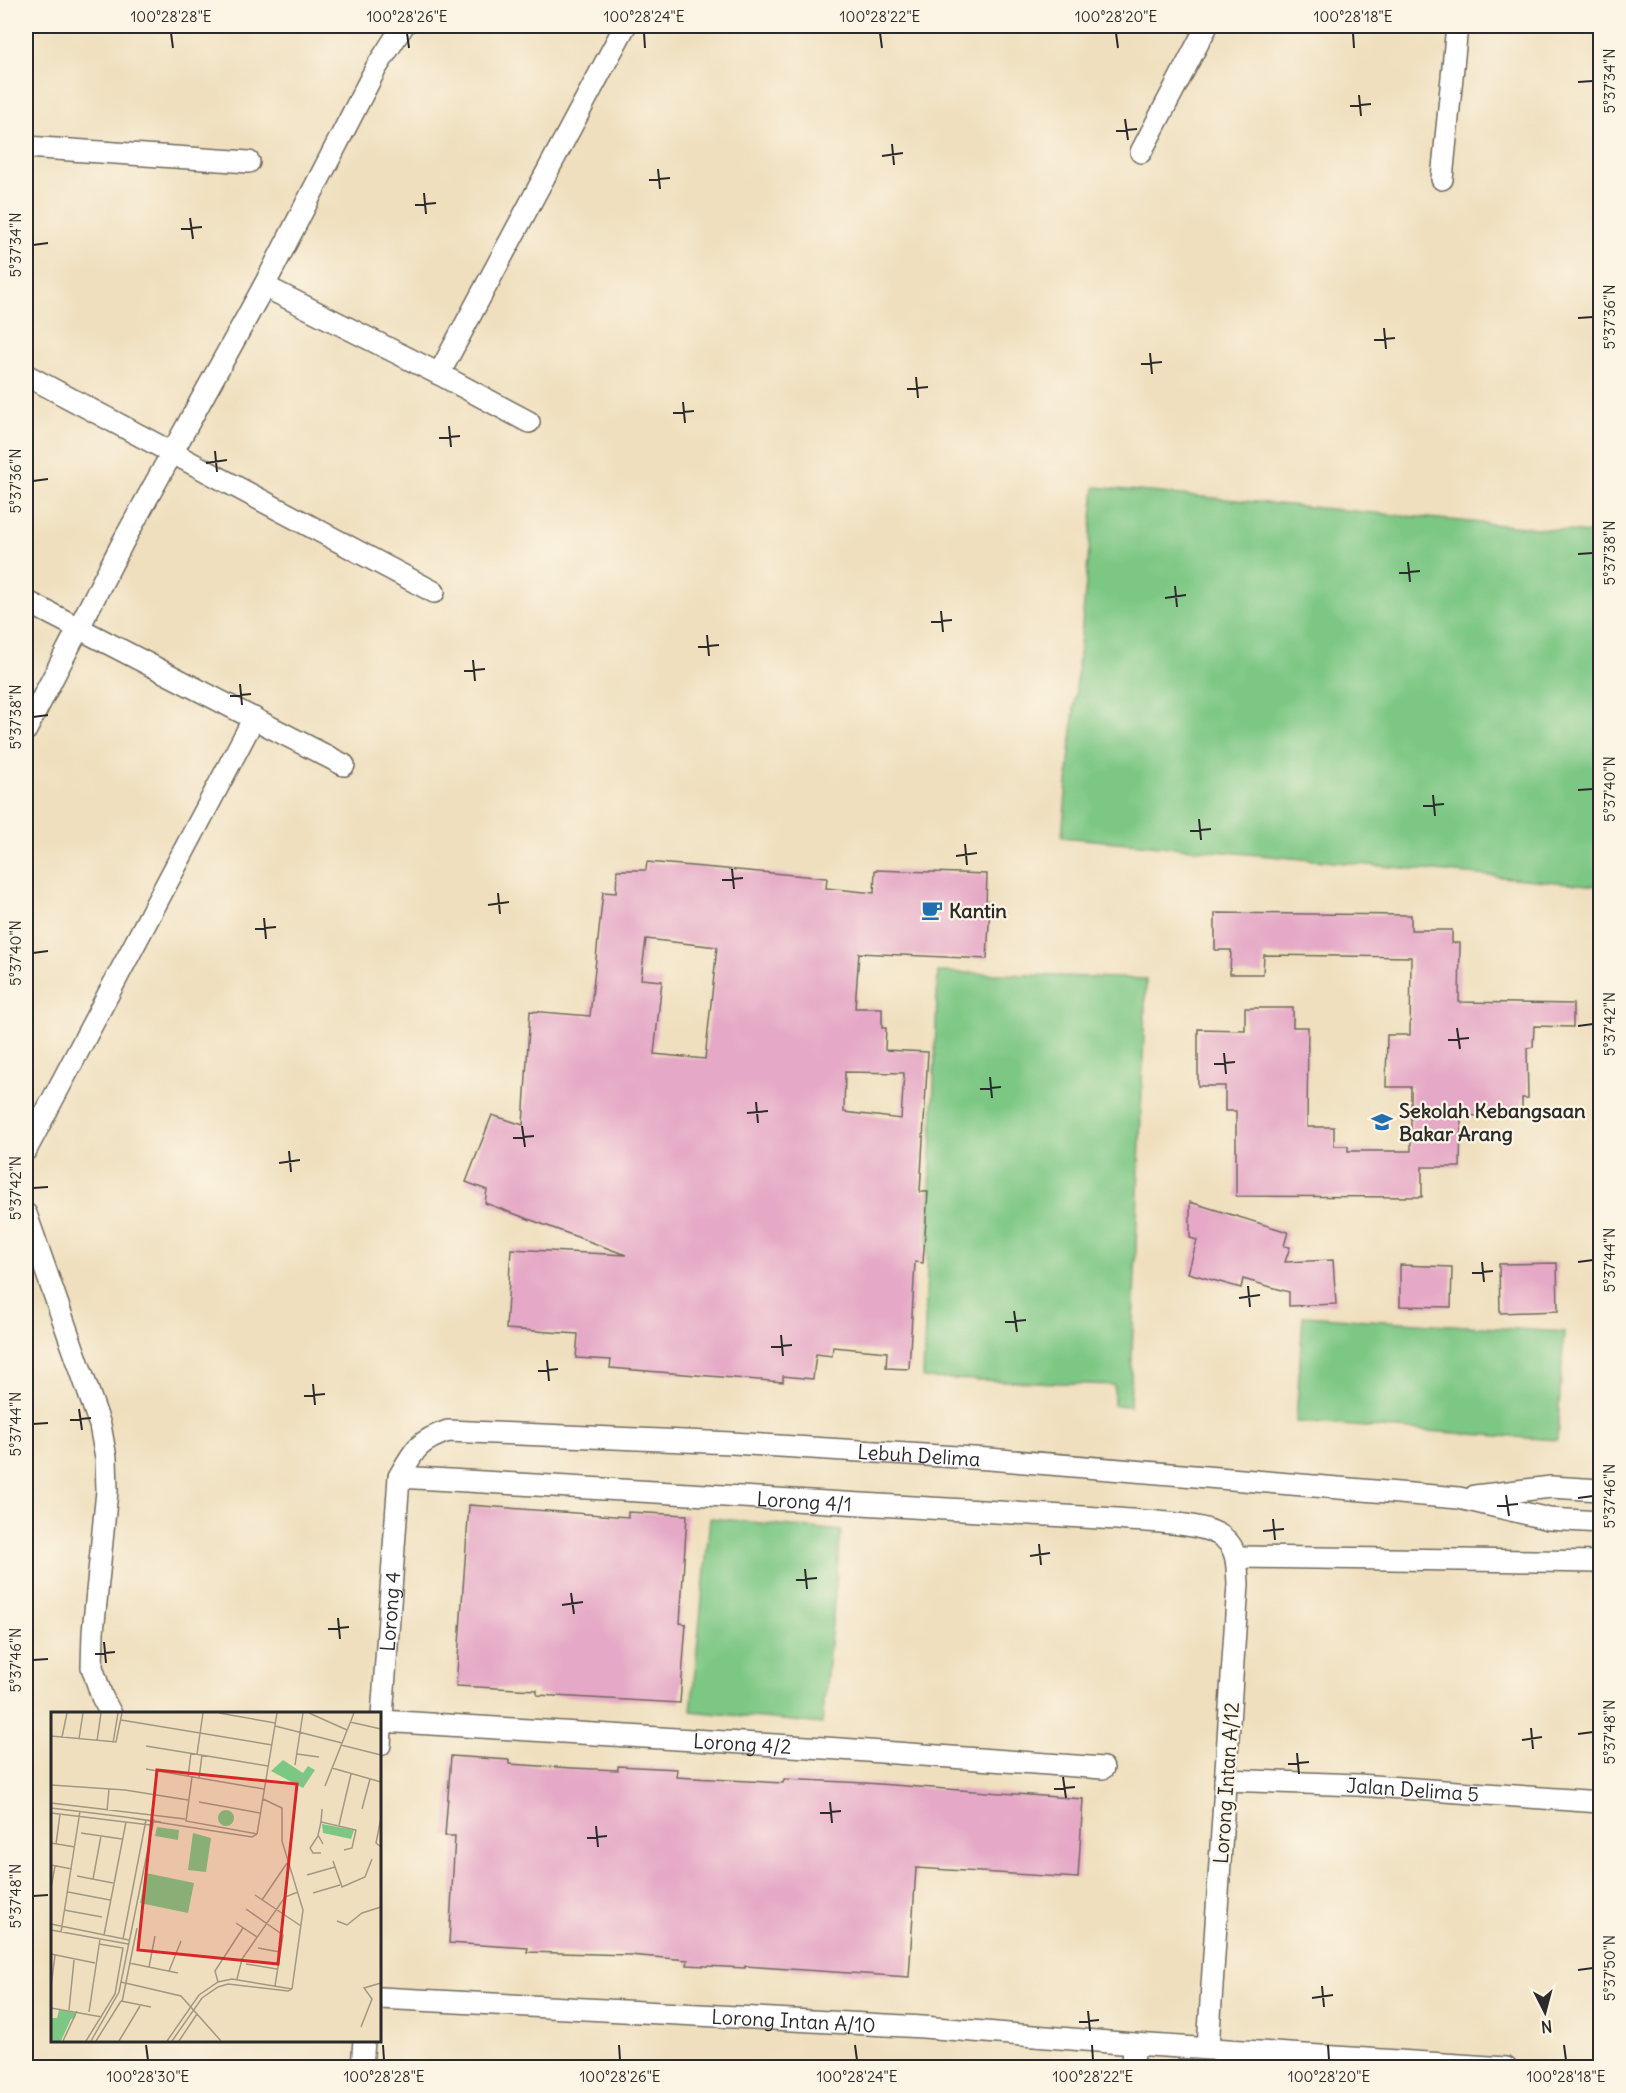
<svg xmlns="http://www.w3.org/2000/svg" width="1626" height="2093" font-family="Delius,sans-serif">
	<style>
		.green { fill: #7dc784; stroke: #547958; stroke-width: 1.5 }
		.building { fill: #e5a8c6; fill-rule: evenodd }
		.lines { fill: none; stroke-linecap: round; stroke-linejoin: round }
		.minor-casing { stroke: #706a5e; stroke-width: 24 }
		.minor { stroke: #fff; stroke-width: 21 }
		.ticks { fill: none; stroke: #2b2b2b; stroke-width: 2 }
		.labels { text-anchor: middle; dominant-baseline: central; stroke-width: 4.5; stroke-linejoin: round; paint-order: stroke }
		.poi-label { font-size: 20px; font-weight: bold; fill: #2b2b2b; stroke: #fcf5e5; text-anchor: start }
		.street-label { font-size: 20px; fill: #2b2b2b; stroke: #fcf5e5 }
		.inset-road { fill: none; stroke: #a19783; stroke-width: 1.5 }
		.view { fill: #d62828; fill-opacity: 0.15; stroke: #d62828; stroke-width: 3 }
		.inset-edge { fill: none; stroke: #2b2b2b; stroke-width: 3 }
		.neatline { fill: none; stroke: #2b2b2b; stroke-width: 2 }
		.ticks-label { font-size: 15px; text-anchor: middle; fill: #2b2b2b }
	</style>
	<rect width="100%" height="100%" fill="#fcf5e5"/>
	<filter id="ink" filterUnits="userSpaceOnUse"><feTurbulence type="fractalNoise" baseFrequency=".0167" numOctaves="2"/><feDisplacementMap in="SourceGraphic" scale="12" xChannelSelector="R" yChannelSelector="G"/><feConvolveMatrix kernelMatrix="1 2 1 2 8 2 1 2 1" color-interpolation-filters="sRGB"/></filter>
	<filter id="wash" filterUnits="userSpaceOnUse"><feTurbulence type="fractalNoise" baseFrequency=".008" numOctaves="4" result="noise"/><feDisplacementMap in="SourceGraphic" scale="24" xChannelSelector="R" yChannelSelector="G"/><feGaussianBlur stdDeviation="1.35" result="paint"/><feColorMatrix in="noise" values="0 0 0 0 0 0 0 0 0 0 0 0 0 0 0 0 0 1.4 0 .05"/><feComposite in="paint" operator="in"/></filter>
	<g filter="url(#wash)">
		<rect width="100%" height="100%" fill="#efdfbe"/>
		<g class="green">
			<path d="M1095 487 1600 534V886L1062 837Z"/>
			<path d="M938 972 1146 979 1130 1406 1114 1405V1385L923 1378Z"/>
			<path d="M1303 1316 1564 1332 1557 1440 1296 1422Z"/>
			<path d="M710 1518 841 1531 822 1724 691 1711Z"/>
		</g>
		<g id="blocks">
			<g class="building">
				<path d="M647 862 827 878 826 888 874 893 875 870 987 874 986 906H990L987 959 859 953 855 1008H882V1028H886L885 1050 928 1052 920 1192H928L923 1263 915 1262 909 1369 886 1368 887 1352 833 1347 832 1356 816 1354 813 1379 783 1376V1382L610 1368 611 1360 576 1358 578 1334 506 1329 511 1249 626 1255 485 1203 487 1190 466 1182 492 1115 523 1125 530 1011 590 1016 603 892 616 893 617 870H646ZM646 939 717 947 705 1059 654 1054 662 981 641 979ZM845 1072 904 1073 901 1119 844 1112Z"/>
				<path d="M1215 913 1411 915V930H1452V943H1460L1459 1002 1573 1004V1027L1534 1026 1533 1047 1527 1048 1528 1098H1522V1115L1461 1116 1460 1167H1422V1197L1236 1196V1111H1225V1086H1198V1029L1245 1030V1008H1293V1027H1308L1307 1127H1334V1146H1348V1151H1411V1087H1386L1387 1035H1410L1411 957 1264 955 1263 974H1230L1231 950H1215Z"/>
				<path d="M1190 1202 1288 1232 1284 1246 1290 1247 1285 1262 1333 1260 1336 1304 1289 1306V1292L1243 1279 1241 1288 1188 1273 1197 1240 1190 1238Z"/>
				<path d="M1557 1263 1558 1311 1500 1313 1499 1264Z"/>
				<path d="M1400 1265 1452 1267 1451 1307 1400 1306Z"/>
				<path d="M469 1505 628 1517V1512L687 1515 680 1623 686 1624 680 1703 537 1695V1690L456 1686Z"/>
				<path d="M451 1756 509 1760V1764L572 1768 618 1770V1766L677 1769 676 1777 783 1783 784 1779 865 1783 1083 1799 1078 1878 916 1868 909 1977 745 1966V1968L687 1965 688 1960 629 1955 527 1952 528 1948 449 1943 455 1836H445Z"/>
			</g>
		</g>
	</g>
	<g filter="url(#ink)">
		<use href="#blocks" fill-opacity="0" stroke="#706a5e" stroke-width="1.5"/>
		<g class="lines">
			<defs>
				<g id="minor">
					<path d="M26 147 249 162"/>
					<path d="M1141 152 1207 26"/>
					<path d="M1442 179 1457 26"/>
					<path d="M264 286 439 374 529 422"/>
					<path d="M439 374 625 26"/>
					<path d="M26 375 434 592"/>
					<path d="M26 601 344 765"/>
					<path d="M26 730 124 540 264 286 376 68 403 26"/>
					<path d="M26 1150 254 718"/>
					<path d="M26 1214 100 1425 106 1458 107 1491 93 1632 92 1667 102 1697 111 1714"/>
					<path id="s1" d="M399 1477 1117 1519C1144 1522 1208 1521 1226 1540 1238 1551 1237 1568 1238 1584L1208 2048"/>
					<path d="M1475 1496 1551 1487 1600 1490"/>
					<path d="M1236 1557 1600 1562"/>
					<path id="s2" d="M381 1721 840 1749 1103 1768"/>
					<path id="s3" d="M380 1745 399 1477C414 1450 418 1441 448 1431L732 1443 989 1459 1459 1498 1549 1519 1600 1522"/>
					<path id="s4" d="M1225 1780 1358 1785 1600 1802"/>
					<path id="s5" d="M380 1998 923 2027 1134 2044 1506 2068"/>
					<path d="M362 2068 364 2040"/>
					<path d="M1133 2068 1134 2044"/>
				</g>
			</defs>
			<use href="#minor" class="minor-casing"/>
			<use href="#minor" class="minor"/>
		</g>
	</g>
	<path class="ticks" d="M171 33 173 48M407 33 409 48M644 33 645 48M880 33 882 48M1116 33 1118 48M1353 33 1354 48M1578 82 1593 81M1359 95 1361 116M1350 106 1371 104M1125 119 1128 140M1116 131 1137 129M892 144 894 165M882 156 903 153M658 169 660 189M649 180 670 178M424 193 426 214M415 205 436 203M190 218 193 239M181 229 202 227M33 245 48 243M1578 318 1593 317M1384 328 1386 349M1374 340 1395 338M1150 353 1152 374M1141 364 1162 362M916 377 918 398M907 389 928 387M683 402 685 423M673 413 694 411M449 426 451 447M439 438 460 436M215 451 217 472M206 463 227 460M33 481 48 479M1578 554 1593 553M1408 562 1410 582M1399 573 1420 571M1175 586 1177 607M1165 598 1186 595M941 611 943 632M931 622 952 620M707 635 709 656M698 647 719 645M473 660 475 681M464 671 485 669M240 684 242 705M230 696 251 694M33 717 48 715M1578 790 1593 789M1433 795 1435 816M1423 806 1444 804M1199 819 1201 840M1190 831 1211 829M965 844 967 865M956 856 977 853M732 869 734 889M722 880 743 878M498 893 500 914M488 905 509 902M264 918 266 939M255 929 276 927M33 953 48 951M1578 1026 1593 1024M1457 1028 1460 1049M1448 1040 1469 1038M1224 1053 1226 1074M1214 1064 1235 1062M990 1077 992 1098M980 1089 1001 1087M756 1102 758 1123M747 1113 768 1111M522 1126 525 1147M513 1138 534 1136M289 1151 291 1172M279 1163 300 1160M33 1188 48 1187M1482 1262 1484 1282M1578 1262 1593 1260M1472 1273 1493 1271M1248 1286 1250 1307M1239 1298 1260 1295M1014 1311 1017 1332M1005 1322 1026 1320M781 1335 783 1356M771 1347 792 1345M547 1360 549 1381M538 1371 558 1369M313 1384 315 1405M304 1396 325 1394M79 1409 82 1430M70 1420 91 1418M33 1424 48 1423M1506 1495 1509 1516M1578 1498 1593 1496M1497 1506 1518 1504M1273 1519 1275 1540M1263 1531 1284 1529M1039 1544 1041 1565M1030 1556 1050 1553M805 1569 807 1589M796 1580 817 1578M571 1593 574 1614M562 1605 583 1602M338 1618 340 1639M328 1629 349 1627M104 1642 106 1663M95 1654 115 1652M33 1660 48 1659M1531 1728 1533 1749M1578 1734 1593 1732M1522 1740 1542 1737M1297 1753 1299 1774M1288 1764 1309 1762M1063 1777 1066 1798M1054 1789 1075 1787M830 1802 832 1823M820 1813 841 1811M596 1826 598 1847M587 1838 607 1836M33 1896 48 1895M1578 1970 1593 1968M1322 1986 1324 2007M1312 1998 1333 1995M1088 2011 1090 2031M1079 2022 1099 2020M146 2045 148 2060M383 2045 384 2060M619 2045 620 2060M855 2045 857 2060M1092 2045 1093 2060M1328 2045 1329 2060M1564 2045 1566 2060"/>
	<defs>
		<symbol id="cafe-bare" viewBox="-9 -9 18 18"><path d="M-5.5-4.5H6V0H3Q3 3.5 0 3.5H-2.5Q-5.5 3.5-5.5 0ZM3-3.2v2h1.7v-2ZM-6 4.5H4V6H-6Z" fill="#1f6fb2" stroke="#fcf5e5" stroke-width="2.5" paint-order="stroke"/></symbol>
		<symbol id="school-bare" viewBox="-9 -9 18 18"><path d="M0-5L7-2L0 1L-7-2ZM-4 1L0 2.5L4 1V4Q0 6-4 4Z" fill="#1f6fb2" stroke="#fcf5e5" stroke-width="2.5" paint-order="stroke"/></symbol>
	</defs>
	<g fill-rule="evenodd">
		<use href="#cafe-bare" x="917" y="895" width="30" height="30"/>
		<use href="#school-bare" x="1367" y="1107" width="30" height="30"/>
	</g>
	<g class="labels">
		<g class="poi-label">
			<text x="949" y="910">Kantin</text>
			<text x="1399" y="1110">Sekolah Kebangsaan<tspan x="1399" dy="23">Bakar Arang</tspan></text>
		</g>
		<g class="street-label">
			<text stroke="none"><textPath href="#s3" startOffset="810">Lebuh Delima</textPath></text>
			<text stroke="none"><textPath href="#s1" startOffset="406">Lorong 4/1</textPath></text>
			<text stroke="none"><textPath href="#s3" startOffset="134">Lorong 4</textPath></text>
			<text stroke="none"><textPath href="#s2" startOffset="362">Lorong 4/2</textPath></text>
			<text transform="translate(1226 1783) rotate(-86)">Lorong Intan A/12</text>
			<text stroke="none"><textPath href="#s4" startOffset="188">Jalan Delima 5</textPath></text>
			<text stroke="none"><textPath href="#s5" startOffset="414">Lorong Intan A/10</textPath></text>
		</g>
	</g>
	<g transform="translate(51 1712)">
		<rect width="330" height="330" fill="#efdfbe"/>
		<path d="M232 48 252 61 257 54 264 58 252 76 220 59ZM167 106a8 8 0 1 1 16 0a8 8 0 1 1-16 0ZM271 112 303 118 300 127 272 121ZM106 115 128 118 127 128 104 124ZM142 121 160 126 155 160 137 158ZM95 161 143 171 137 201 89 191ZM8 298 25 301 24 306 20 307 10 329H0V306H6Z" fill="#7dc784"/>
		<path class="inset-road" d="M168 1 224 11M258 1 296 18M70 8 221 33M299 10 330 17M224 14 291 31M0 24 65 30 71 1M11 25 16 1M28 27 32 1M46 29 50 1M62 31 67 1M290 33 330 43M95 34 217 54M146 42 152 1M246 42 268 45M244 53 252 1M281 56 330 70M95 57 213 77M137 65 140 41M141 65 135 109 206 122M148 66 151 43M0 73 74 78 137 88M274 74 303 1M212 87 231 96V129L252 198 241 277M148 90 209 101M0 91 134 107M0 96 74 105M271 97 270 110 305 118 301 136 293 138M311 97 319 67M56 99 58 77M0 101 99 113M74 105 201 125 206 122M81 106 110 110M330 106 325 131 330 135M270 110 267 123 272 132M288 113 300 62M30 121 71 127M206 122 226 1M267 124 259 136 262 141H270M0 131 24 135M5 132 9 102M282 149 291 175 314 165 321 147M0 153 21 157M256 163 284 155M26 164 62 171M42 167 50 124M0 176 4 154M17 180 59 188M262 181 289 173M204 183 250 214M211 188 236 151M195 197 232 223 224 274M13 198 51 205M286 209 296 213 311 201 330 195M185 211 206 225M0 212 78 228M0 218 77 232M10 220 29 99M53 223 75 110M72 227 95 108M207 236 229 240M0 242 44 251M78 251 127 261M195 252 226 257M98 255 104 224M118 259 130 229M186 267 191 247 234 185 247 180M70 270 130 284 170 329M167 270 164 259 192 216M0 275 4 243M70 289 100 295M71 290 86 216M0 296 51 305M18 298 23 248M38 300 49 227M310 315 321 287 313 276 330 271M12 329 26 299M35 329 64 282 72 236 48 232M40 329 68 280 103 107M45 329 70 289M68 329 89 294M116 329 148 283 167 270 181 267 241 277M121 329 151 286 167 275 177 272 237 279 241 277M128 329 146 302"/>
		<path class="view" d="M106 58 246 72 227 252 87 238Z"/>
		<rect width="330" height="330" class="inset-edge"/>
	</g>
	<rect width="1626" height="2093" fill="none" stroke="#fcf5e5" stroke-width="66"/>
	<g transform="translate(1545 2012) rotate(174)" stroke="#fcf5e5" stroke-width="4.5" paint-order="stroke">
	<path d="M0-4.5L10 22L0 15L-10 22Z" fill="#2b2b2b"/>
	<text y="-9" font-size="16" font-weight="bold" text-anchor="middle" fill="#2b2b2b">N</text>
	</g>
	<rect x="33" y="33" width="1560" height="2027" class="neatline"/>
	<g class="ticks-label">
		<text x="171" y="22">100°28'28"E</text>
		<text x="407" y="22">100°28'26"E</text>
		<text x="644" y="22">100°28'24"E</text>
		<text x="880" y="22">100°28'22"E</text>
		<text x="1116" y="22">100°28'20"E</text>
		<text x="1353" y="22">100°28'18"E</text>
		<text transform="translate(1610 81) rotate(-90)" y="5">5°37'34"N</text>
		<text transform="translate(16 245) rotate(-90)" y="5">5°37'34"N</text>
		<text transform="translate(1610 317) rotate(-90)" y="5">5°37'36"N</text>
		<text transform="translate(16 481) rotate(-90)" y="5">5°37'36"N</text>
		<text transform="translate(1610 553) rotate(-90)" y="5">5°37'38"N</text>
		<text transform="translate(16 717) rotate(-90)" y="5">5°37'38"N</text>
		<text transform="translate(1610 789) rotate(-90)" y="5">5°37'40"N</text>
		<text transform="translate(16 953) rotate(-90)" y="5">5°37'40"N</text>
		<text transform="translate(1610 1024) rotate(-90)" y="5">5°37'42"N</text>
		<text transform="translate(16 1188) rotate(-90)" y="5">5°37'42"N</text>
		<text transform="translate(1610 1260) rotate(-90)" y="5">5°37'44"N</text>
		<text transform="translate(16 1424) rotate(-90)" y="5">5°37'44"N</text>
		<text transform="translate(1610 1496) rotate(-90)" y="5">5°37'46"N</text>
		<text transform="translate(16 1660) rotate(-90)" y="5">5°37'46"N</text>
		<text transform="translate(1610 1732) rotate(-90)" y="5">5°37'48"N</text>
		<text transform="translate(16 1896) rotate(-90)" y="5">5°37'48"N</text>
		<text transform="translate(1610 1968) rotate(-90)" y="5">5°37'50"N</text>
		<text x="148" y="2082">100°28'30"E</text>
		<text x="384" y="2082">100°28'28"E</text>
		<text x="620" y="2082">100°28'26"E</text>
		<text x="857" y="2082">100°28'24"E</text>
		<text x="1093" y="2082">100°28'22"E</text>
		<text x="1329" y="2082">100°28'20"E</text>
		<text x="1566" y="2082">100°28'18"E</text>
	</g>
</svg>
